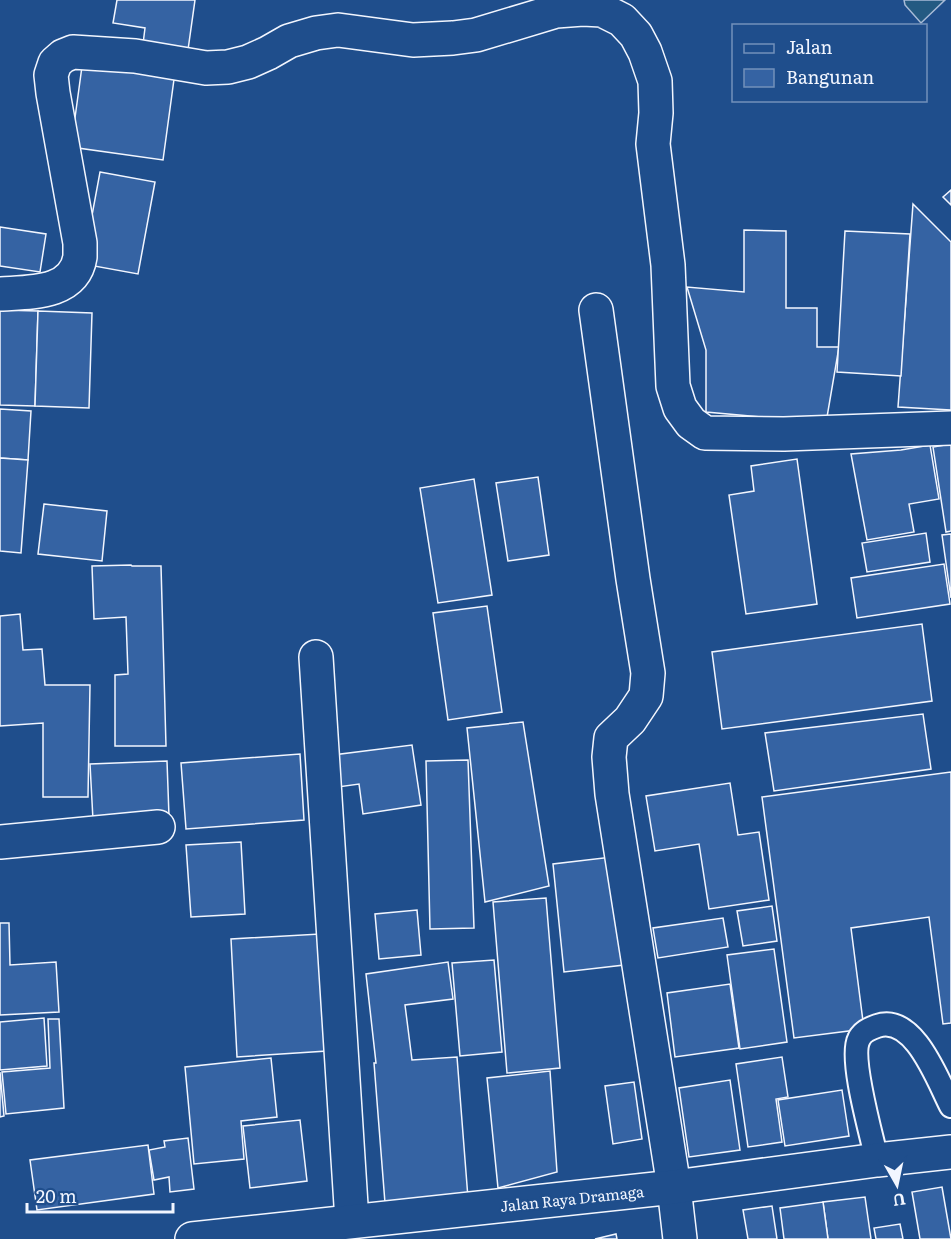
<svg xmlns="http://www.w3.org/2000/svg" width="951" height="1239" font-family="Literata,serif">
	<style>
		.green { fill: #245a82; stroke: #a8bbd7; stroke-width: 1.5 }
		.building { fill: #3563a3; stroke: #f2f6ff; stroke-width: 1.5 }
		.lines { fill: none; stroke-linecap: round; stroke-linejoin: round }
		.lane-casing { stroke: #f2f6ff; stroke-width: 26 }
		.street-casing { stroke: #f2f6ff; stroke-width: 36 }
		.highway-casing { stroke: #f2f6ff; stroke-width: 36 }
		.lane { stroke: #1f4e8c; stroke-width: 22 }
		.street { stroke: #1f4e8c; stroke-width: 33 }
		.highway { stroke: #1f4e8c; stroke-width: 33 }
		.labels { text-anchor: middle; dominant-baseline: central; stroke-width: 4.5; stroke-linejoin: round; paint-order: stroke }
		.street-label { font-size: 15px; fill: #f2f6ff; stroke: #1f4e8c }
	</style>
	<rect width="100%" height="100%" fill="#1f4e8c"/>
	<path class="green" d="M904 0H945L921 23 905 5Z"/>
	<g class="building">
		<path d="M117 0H195L187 57 142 52 145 28 113 23Z"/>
		<path d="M83 59 175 72 163 160 71 147Z"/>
		<path d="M100 172 155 182 138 274 83 264Z"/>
		<path d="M951 190V205L943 197Z"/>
		<path d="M913 204 951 242V410L898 407Z"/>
		<path d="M0 227 46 234 40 272 0 266Z"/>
		<path d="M744 230 786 231V308H817V347H839L826 423 706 412V350L687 287 744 292Z"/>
		<path d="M845 231 910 234 901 376 837 372Z"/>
		<path d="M0 310 38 311 35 406 0 405Z"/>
		<path d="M38 311 92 313 89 408 35 406Z"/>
		<path d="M0 409 31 411 28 460 0 458Z"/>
		<path d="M951 444V531L946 532 933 447Z"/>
		<path d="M930 445 939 499 909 504 914 532 867 540 851 454 901 450Z"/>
		<path d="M0 458 28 460 21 553 0 551Z"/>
		<path d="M797 459 817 604 746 614 729 495 754 491 751 466Z"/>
		<path d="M538 477 549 555 508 561 496 483Z"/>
		<path d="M474 479 492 595 438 603 420 488Z"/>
		<path d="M44 504 107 511 102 561 38 554Z"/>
		<path d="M926 533 930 562 867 572 862 543Z"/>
		<path d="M951 534V598L942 535Z"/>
		<path d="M944 564 950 604 857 618 851 578Z"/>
		<path d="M131 565 132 566H161L166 746H115V675L128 674 126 617 94 619 92 566Z"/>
		<path d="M487 606 502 712 448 720 433 613Z"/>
		<path d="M20 614 23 650 42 649 45 685H90L88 797H43V723L0 726V616Z"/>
		<path d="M922 624 932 701 722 729 712 652Z"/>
		<path d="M923 714 931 769 774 791 765 733Z"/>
		<path d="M523 722 549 886 485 902 467 728Z"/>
		<path d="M412 745 421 805 363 814 359 784 338 787 333 755Z"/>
		<path d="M300 754 304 820 186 829 181 763Z"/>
		<path d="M468 760 474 928 430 929 426 761Z"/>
		<path d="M167 761 169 816 93 820 90 764Z"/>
		<path d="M951 772V1023L943 1024 929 917 851 928 864 1029 794 1038 762 797Z"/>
		<path d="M730 783 738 835 759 832 769 900 709 909 699 844 655 851 646 796Z"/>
		<path d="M241 842 245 914 191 917 186 845Z"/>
		<path d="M612 857 624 965 564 972 553 864Z"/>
		<path d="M546 898 560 1068 507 1073 493 902Z"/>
		<path d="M772 906 777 941 743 946 737 911Z"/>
		<path d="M417 910 421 955 379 959 375 914Z"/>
		<path d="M723 918 728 947 658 958 653 928Z"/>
		<path d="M0 923H9L10 965 56 962 59 1012 0 1015Z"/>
		<path d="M320 934 327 1051 237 1057 231 939Z"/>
		<path d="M774 949 787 1042 740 1049 727 955Z"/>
		<path d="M494 960 502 1052 460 1056 452 963Z"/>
		<path d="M448 962 453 999 405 1005 412 1060 457 1057 468 1198 385 1203 374 1063H376L366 974Z"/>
		<path d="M730 984 739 1048 675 1057 667 993Z"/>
		<path d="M44 1018 47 1066 0 1070V1022Z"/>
		<path d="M48 1019H59L64 1108 6 1114 2 1072 50 1068Z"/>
		<path d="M782 1057 788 1097 776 1099 782 1142 748 1147 736 1064Z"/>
		<path d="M271 1058 277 1117 241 1121 244 1159 194 1164 185 1067Z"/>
		<path d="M550 1071 557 1172 498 1188 487 1078Z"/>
		<path d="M0 1072 4 1116 0 1117Z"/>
		<path d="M730 1080 740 1150 689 1157 679 1088Z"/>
		<path d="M634 1082 642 1139 613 1144 605 1086Z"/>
		<path d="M842 1090 849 1136 785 1146 778 1100Z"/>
		<path d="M300 1120 307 1181 250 1188 243 1126Z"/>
		<path d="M188 1138 194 1189 170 1192 169 1177 154 1180 149 1150 165 1147 164 1141Z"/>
		<path d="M148 1145 154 1194 37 1210 30 1160Z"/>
		<path d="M942 1187 951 1239H920L912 1192Z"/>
		<path d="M865 1197 871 1239H828L823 1202Z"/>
		<path d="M823 1202 828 1239H784L780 1208Z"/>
		<path d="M772 1206 777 1239H748L743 1210Z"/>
		<path d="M900 1224 903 1239H876L874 1228Z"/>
		<path d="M616 1234 617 1239H595Z"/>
	</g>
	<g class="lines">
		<defs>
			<path id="lane" d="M877 1160C872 1137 849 1058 859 1039 862 1032 871 1028 877 1026 914 1013 938 1081 951 1106"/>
			<g id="street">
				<path d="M0 294C28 292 74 295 80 257 80 253 80 248 80 243L53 93 51 75 55 63 63 56 73 52 135 56 206 68 228 67 248 62 268 53 289 41 316 33 338 30 413 40 453 38 476 35 556 11 583 9 602 10 622 20 636 35 645 52 655 81 656 113 653 144 668 265 673 386 680 408 691 423 705 433 784 434 951 428"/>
				<path d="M596 310 633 579 648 673 646 696 630 720 611 738 609 757 612 794 674 1187 680 1239"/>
				<path d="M316 657 352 1221"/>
				<path d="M0 842 158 827"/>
			</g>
			<path id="highway" d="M192 1239 674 1187 877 1160 951 1152"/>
		</defs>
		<use href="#lane" class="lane-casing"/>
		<use href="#street" class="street-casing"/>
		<use href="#highway" class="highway-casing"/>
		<use href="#lane" class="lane"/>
		<use href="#street" class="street"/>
		<use href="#highway" class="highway"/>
	</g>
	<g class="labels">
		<g class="street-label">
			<text transform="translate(572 1198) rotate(-6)">Jalan Raya Dramaga</text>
		</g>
	</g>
	<rect x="732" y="24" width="195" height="78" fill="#1f4e8c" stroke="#7391ba" stroke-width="1.5"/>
	<rect x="744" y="44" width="30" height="9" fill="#1f4e8c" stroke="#7391ba" stroke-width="1.5"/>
	<text x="786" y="54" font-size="18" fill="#f2f6ff">Jalan</text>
	<rect x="744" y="69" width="30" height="18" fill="#3563a3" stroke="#7391ba" stroke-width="1.5"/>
	<text x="786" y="84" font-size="18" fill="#f2f6ff">Bangunan</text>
	<g transform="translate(897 1185) rotate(171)" stroke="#1f4e8c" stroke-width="4.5" paint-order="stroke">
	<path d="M0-4.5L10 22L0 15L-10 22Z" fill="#f2f6ff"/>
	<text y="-9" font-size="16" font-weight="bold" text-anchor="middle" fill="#f2f6ff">U</text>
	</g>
	<path d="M27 1203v9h146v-9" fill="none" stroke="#f2f6ff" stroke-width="3"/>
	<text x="36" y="1203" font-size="18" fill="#f2f6ff" stroke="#1f4e8c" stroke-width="4.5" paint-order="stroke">20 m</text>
</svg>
